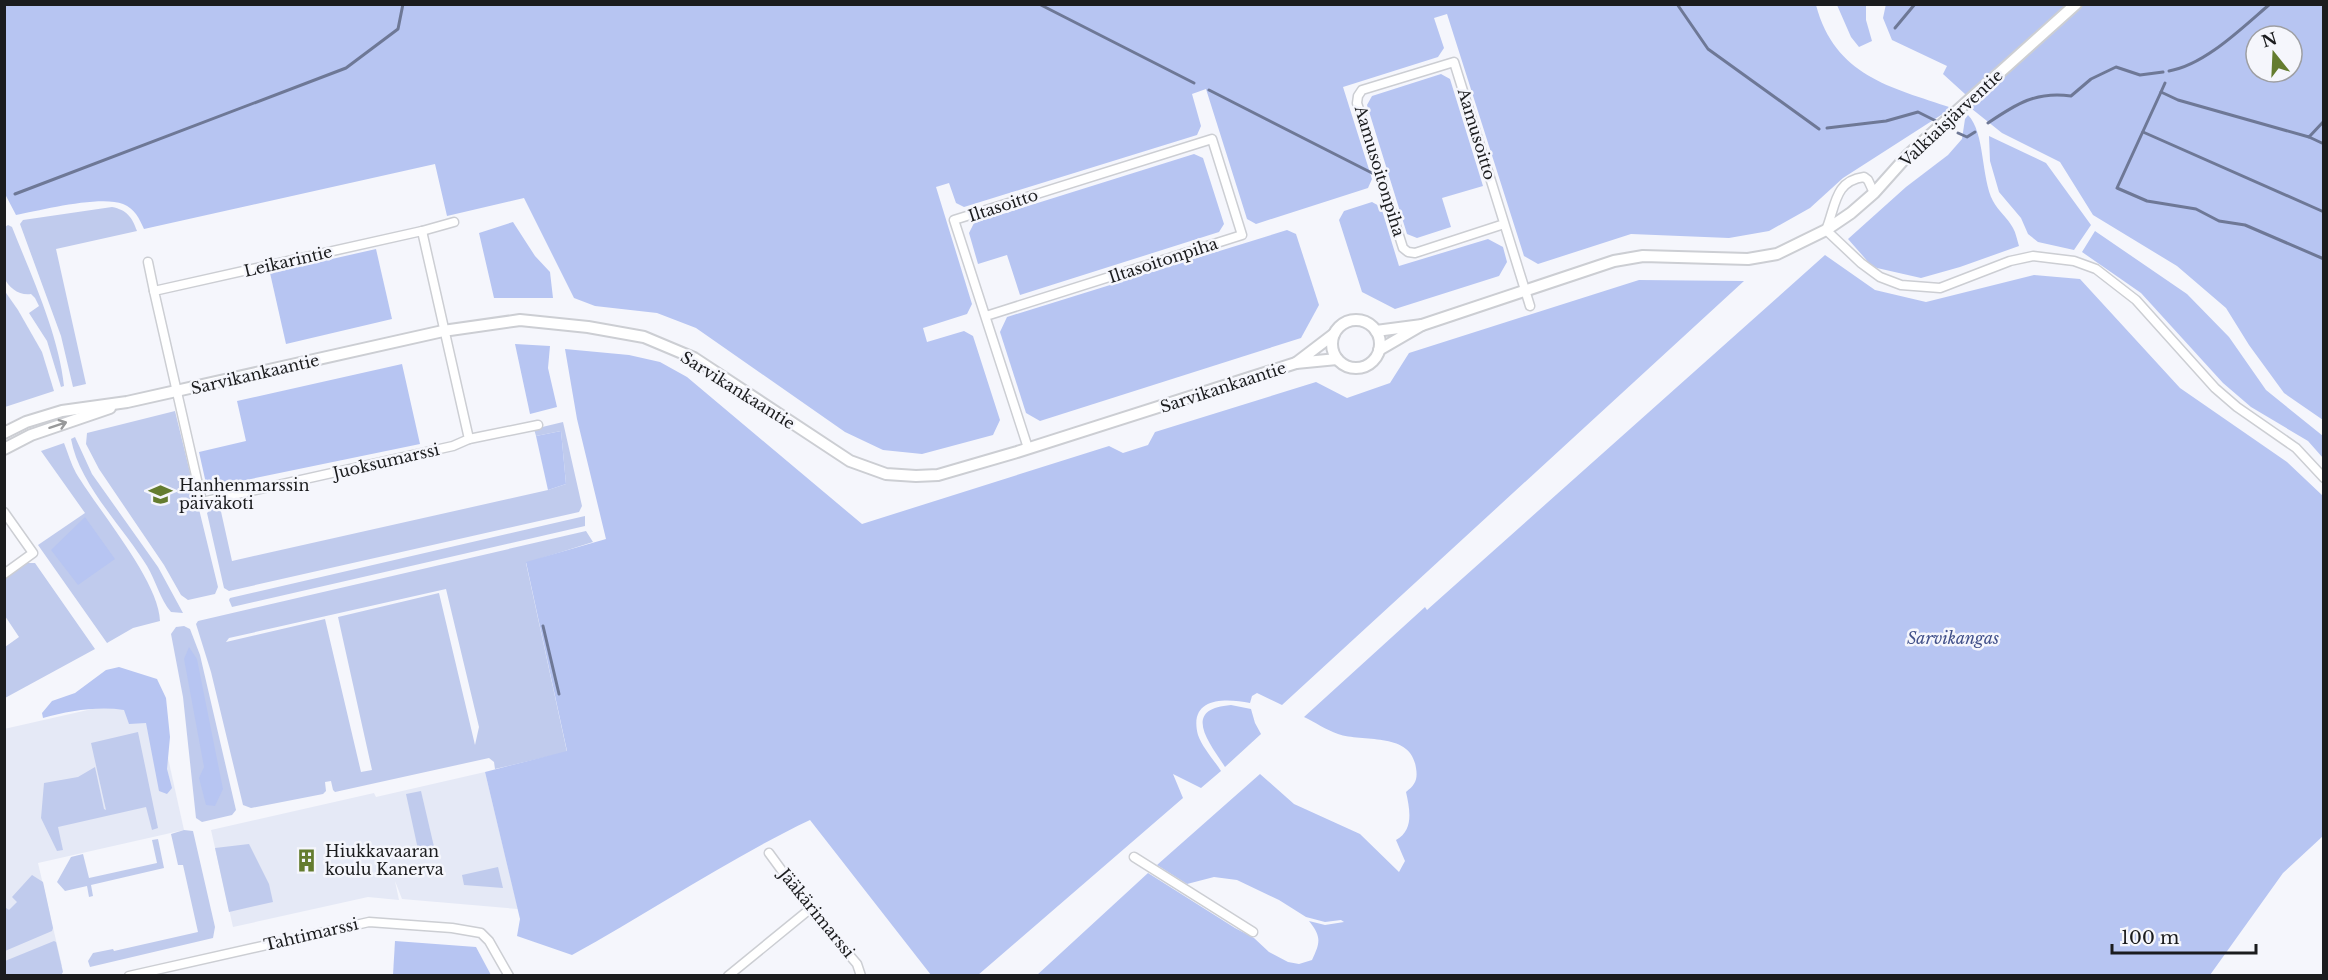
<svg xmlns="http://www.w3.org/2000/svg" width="2328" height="980" font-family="'Libre Baskerville',serif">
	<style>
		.built { fill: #e5e9f6 }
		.green { fill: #c0cbed; fill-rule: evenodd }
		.forest { fill: #b7c5f2; fill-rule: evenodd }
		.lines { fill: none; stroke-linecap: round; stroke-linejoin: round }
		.stream { stroke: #6e7896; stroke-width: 3 }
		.minor-casing { stroke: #ccced3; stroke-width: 11 }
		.tertiary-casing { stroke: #ccced3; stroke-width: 14 }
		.minor { stroke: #fff; stroke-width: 8 }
		.tertiary { stroke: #fff; stroke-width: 10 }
		.oneway { stroke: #98999a }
		.labels { text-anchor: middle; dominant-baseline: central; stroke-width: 5; stroke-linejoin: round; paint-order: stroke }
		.street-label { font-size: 16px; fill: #1b1c1e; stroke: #f5f6fc }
		.poi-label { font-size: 16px; fill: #1b1c1e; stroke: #f5f6fc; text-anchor: start }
		.park-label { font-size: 16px; font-style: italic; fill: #42518a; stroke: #f5f6fc }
	</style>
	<rect width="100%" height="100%" fill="#f5f6fc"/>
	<g class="built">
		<path d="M154 695 184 830 38 863 62 966 5 975 4 729Z"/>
		<path d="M485 772 518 909 402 899 395 881 399 900 368 897 233 927 211 830 374 793 376 797Z"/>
	</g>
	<g class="green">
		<path d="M112 207C127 210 132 217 137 231L56 249 86 384 73 387 61 336 20 224 23 220Z"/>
		<path d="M8 225 12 227C31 275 59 335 64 386L61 387 47 341 29 313 39 306 35 298 31 294C20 296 8 288 4 277 2 267 4 238 5 227Z"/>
		<path d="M4 290 18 310 42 352 54 391 5 407Z"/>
		<path d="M175 411 218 587 215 594 188 600 181 595 164 565 99 469 86 444 87 433Z"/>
		<path d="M563 422 582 506 579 512 229 591 224 588 207 513 210 510 220 507 232 561 548 490 566 484 561 431 536 436 534 429Z"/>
		<path d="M75 437 92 474 158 567 183 613 171 612C160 599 156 581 147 566 123 527 79 484 71 439Z"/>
		<path d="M64 443C68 453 71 464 76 473 98 510 159 581 160 621L133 628 107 643 38 545 85 513 41 451Z"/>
		<path d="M585 516V526L232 607 229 600 230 598Z"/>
		<path d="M586 531 593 542 526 563 567 752 495 769 494 762 489 758 335 792 333 790 331 781 325 782 326 791 323 794 251 808 243 805 211 672 196 624 198 621ZM446 589 479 727 475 745 439 593 338 617 372 770 361 772 325 619 226 642 229 638Z"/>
		<path d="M26 563H35L95 649 5 698V647L19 637 5 616V578Z"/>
		<path d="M184 626 190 629 200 655 236 810 232 815 202 822 196 818 183 697 171 634 176 627Z"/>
		<path d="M138 732 158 828 152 830 146 807 58 827 63 850 57 851 41 818 44 783 78 777 95 767 104 809 106 810 91 743Z"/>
		<path d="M421 791 435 851 419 854 406 794Z"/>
		<path d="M184 830 193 831 215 927 213 938 90 967 88 961 93 953 113 949 114 951 198 932 183 865H178L171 834Z"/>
		<path d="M158 839 164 868 91 885 93 896 89 897 87 886 65 891 57 882 71 857 83 854 89 878 157 863 152 840Z"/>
		<path d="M249 844 269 884 273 902 229 912 215 848Z"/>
		<path d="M498 867 503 888 464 885 462 875Z"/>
		<path d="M32 875 43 882 53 928 52 931 5 951 6 908 9 910 17 902 12 897Z"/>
		<path d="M54 941 56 942 63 972 61 975H5V961Z"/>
	</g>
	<g class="forest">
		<path d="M1886 4 2323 5V420L2284 393 2249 345 2226 308 2177 266 2093 215 2060 162 2002 133 1972 109 1965 94 1943 74 1947 66 1892 40 1883 18ZM2256 36H2292V72H2256Z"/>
		<path d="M4 5H1816C1835 76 1890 87 1952 108L1843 178 1810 208 1769 231 1729 238 1631 234 1538 264 1524 256 1447 14 1434 18 1444 48 1438 57 1343 87 1372 179 1368 188 1256 224 1247 219 1206 89 1192 94 1201 126 1197 135 964 207 956 203 949 183 936 187 972 304 967 314 923 328 927 342 964 331 973 336 1000 420 993 435 922 454 883 450 845 432 696 328 657 313 595 306 574 298 524 198 447 216 435 164 144 229C139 218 135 209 123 204 101 195 41 210 16 215L5 194Z"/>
		<path d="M1837 5H1866V20L1872 41 1859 47 1851 37Z"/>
		<path d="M1441 74 1450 79 1483 186 1442 198 1451 227 1417 238 1407 234 1367 105 1372 96Z"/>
		<path d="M1968 115C1985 132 1981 178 1993 201 1998 211 2008 218 2013 228 2016 233 2017 240 2019 246L1960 267 1921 278 1877 268 1870 264 1848 239 1906 187 1948 155 1962 139 1965 119Z"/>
		<path d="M1989 136 2046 163 2091 225 2074 250 2038 242 2028 234 2021 218 1999 192 1990 161Z"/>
		<path d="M1194 154 1203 158 1224 224 1219 232 1020 295 1007 255 978 264 969 233 974 223Z"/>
		<path d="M1372 202 1381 207 1399 266 1488 239 1503 247 1507 262 1499 276 1395 309 1362 292 1339 220 1344 211Z"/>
		<path d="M513 222 535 256 550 272 553 298H494L479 233Z"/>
		<path d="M1287 230 1296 234 1319 305 1301 338 1040 421 1026 413 1000 332 1007 317Z"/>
		<path d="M2095 231 2187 294 2229 337 2266 390 2323 436V458L2308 441 2251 407 2223 383 2141 293 2082 252Z"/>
		<path d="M376 249 392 319 286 344 270 273Z"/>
		<path d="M1825 255 1875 290 1926 302 2034 275 2080 279 2180 388 2287 462 2323 496V836L2283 873 2210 975H1037L1148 873 1235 928 1254 938 1269 952 1288 962 1299 964 1312 960C1320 943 1322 937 1309 921L1325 925 1344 922 1341 920 1325 922 1306 917 1279 900 1237 880 1214 877 1187 884 1157 865 1260 774 1294 804 1360 834 1399 872 1405 861 1396 840C1414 830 1410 810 1406 792 1415 785 1418 780 1416 768 1411 731 1364 743 1338 734 1326 730 1315 722 1304 717L1425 607 1427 610Z"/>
		<path d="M1639 280 1744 281 1282 705 1257 693 1252 696 1250 703C1225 698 1188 697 1198 735 1202 747 1214 760 1221 771L1201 788 1173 774 1183 798 978 975H931L810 820C728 859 652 911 572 955L517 936 520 919 485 772 567 751 526 562 606 539 577 419 565 349 629 355 660 362 687 377 862 524 1109 446 1123 453 1148 445 1155 432 1316 382 1347 398 1390 383 1409 353Z"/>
		<path d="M515 344 550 346 548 368 557 407 530 414Z"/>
		<path d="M402 364 420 444 207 488 199 452 246 441 237 401Z"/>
		<path d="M561 431 566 484 548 490 536 436Z"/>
		<path d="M85 517 115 559 78 585 51 550Z"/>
		<path d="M189 647 197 659 223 789 215 806 206 805 199 778 204 767 184 659Z"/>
		<path d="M119 667 157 679 166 698 170 737 167 769 172 788 167 794 159 791 146 723 129 724 124 710C97 706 69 711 43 718L42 713 52 701 75 693 106 670Z"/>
		<path d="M1231 705 1251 709 1255 723 1261 734 1225 767C1209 742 1181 709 1231 705Z"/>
		<path d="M395 941 476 947 491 975H393Z"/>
	</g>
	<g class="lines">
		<g class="stream">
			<path d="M1039 4 1194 83"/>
			<path d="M1677 4 1708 49 1819 129"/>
			<path d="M1895 28 1915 4"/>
			<path d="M2169 71C2205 65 2243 27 2270 4"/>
			<path d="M2165 83 2161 92 2178 100 2309 137 2324 121"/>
			<path d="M1209 90 1372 173"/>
			<path d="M2161 92 2117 188 2147 201 2196 209 2219 221 2245 225 2324 259"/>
			<path d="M1988 123C2016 104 2036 91 2071 96L2091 79 2116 67 2140 75 2163 72"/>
			<path d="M1827 128 1886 121 1918 112 1936 121"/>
			<path d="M2143 132 2324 212"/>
			<path d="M1958 133 1967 137 1975 132"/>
			<path d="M2309 137 2324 144"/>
			<path d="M15 194 346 68 398 29 403 4"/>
			<path d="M543 626 559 694"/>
		</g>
		<defs>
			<g id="minor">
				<path d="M1874 193 1868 180 1864 177C1834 181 1836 206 1826 230L1861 263 1880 277 1901 285 1940 288 2010 261 2033 256 2074 261 2096 269 2136 300 2215 388 2237 407 2296 448 2324 478"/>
				<path d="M1504 224 1415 253 1408 252 1403 248 1357 103 1358 96 1362 90 1454 62 1530 306"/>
				<path d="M422 231 469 439 453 446 202 502 154 291Z"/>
				<path d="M422 231 454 222"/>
				<path d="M148 262 154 291"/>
				<path d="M986 316 1242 235 1212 139 954 220 1028 448"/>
				<path d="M469 439 538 425"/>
				<path d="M4 512 33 553 4 574"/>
				<path d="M769 853 810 909 857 964 861 976"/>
				<path d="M1134 857 1253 932"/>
				<path d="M129 976 369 922 452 928 481 933 489 941 509 976"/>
				<path d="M728 976 810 909"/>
			</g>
			<g id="tertiary">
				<circle cx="1356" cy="344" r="24"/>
				<path d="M1422 325 1614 261 1643 256 1748 259 1777 254 1826 230 1851 213 1874 193 1908 155 2076 4"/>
				<path d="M1376 331 1422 325 1379 350"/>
				<path d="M1334 334 1296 363 1337 359"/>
				<path d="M4 433 26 422 62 411 127 402 443 331 520 320 588 327 644 337 694 358 850 461 886 474 916 476 938 475 1017 452 1296 363"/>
				<path d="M4 449 31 435 110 408"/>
			</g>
		</defs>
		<use href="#minor" class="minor-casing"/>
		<use href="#tertiary" class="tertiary-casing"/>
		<use href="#minor" class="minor"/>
		<use href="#tertiary" class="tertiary"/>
	</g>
	<defs><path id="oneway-shaft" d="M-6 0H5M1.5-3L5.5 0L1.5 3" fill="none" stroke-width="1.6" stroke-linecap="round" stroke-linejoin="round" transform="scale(1.5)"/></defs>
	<use class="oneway" href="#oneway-shaft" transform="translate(58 425) rotate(-18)"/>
	<defs>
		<symbol id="school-bare" viewBox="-9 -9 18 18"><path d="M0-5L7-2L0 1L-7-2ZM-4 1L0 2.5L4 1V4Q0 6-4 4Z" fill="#647c2f" stroke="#f5f6fc" stroke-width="2.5" paint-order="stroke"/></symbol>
		<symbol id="building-bare" viewBox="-9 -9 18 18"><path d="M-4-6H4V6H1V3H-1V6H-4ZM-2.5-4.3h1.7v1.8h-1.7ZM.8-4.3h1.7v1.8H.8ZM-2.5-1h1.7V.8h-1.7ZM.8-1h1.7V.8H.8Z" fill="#647c2f" stroke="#f5f6fc" stroke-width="2.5" paint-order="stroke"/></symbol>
	</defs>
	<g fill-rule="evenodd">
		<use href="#school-bare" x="144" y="478" width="33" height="33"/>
		<use href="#building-bare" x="290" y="844" width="33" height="33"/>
	</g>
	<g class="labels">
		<g class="street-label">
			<text transform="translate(1951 118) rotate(-43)">Valkiaisjärventie</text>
			<text transform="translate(1477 134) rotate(73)">Aamusoitto</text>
			<text transform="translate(1380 171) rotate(73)">Aamusoitonpiha</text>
			<text transform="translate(1003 205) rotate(-18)">Iltasoitto</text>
			<text transform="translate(1163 260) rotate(-18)">Iltasoitonpiha</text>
			<text transform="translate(288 261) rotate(-13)">Leikarintie</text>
			<text transform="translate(255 374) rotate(-13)">Sarvikankaantie</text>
			<text transform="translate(1223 387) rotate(-18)">Sarvikankaantie</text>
			<text transform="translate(738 390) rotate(32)">Sarvikankaantie</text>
			<text transform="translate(386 461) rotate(-13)">Juoksumarssi</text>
			<text transform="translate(817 913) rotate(51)">Jääkärimarssi</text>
			<text transform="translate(311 934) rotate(-13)">Tahtimarssi</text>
		</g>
		<g class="poi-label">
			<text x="179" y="485">Hanhenmarssin<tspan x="179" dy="18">päiväkoti</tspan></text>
			<text x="325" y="851">Hiukkavaaran<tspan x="325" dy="18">koulu Kanerva</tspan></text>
		</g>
		<g class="park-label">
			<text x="1953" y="638">Sarvikangas</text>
		</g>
	</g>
	<rect width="2328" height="980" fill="none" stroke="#1b1c1e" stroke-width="12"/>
	<g transform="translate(2274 54) rotate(342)"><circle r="28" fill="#f5f6fc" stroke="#9e9fa3" stroke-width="1.5"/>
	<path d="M0-4.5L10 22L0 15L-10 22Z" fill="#647c2f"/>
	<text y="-9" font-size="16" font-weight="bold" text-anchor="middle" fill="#1b1c1e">N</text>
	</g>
	<path d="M2112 944v9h144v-9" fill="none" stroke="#1b1c1e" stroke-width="3"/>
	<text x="2121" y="944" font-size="18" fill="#1b1c1e" stroke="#f5f6fc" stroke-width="4.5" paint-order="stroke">100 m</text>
</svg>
